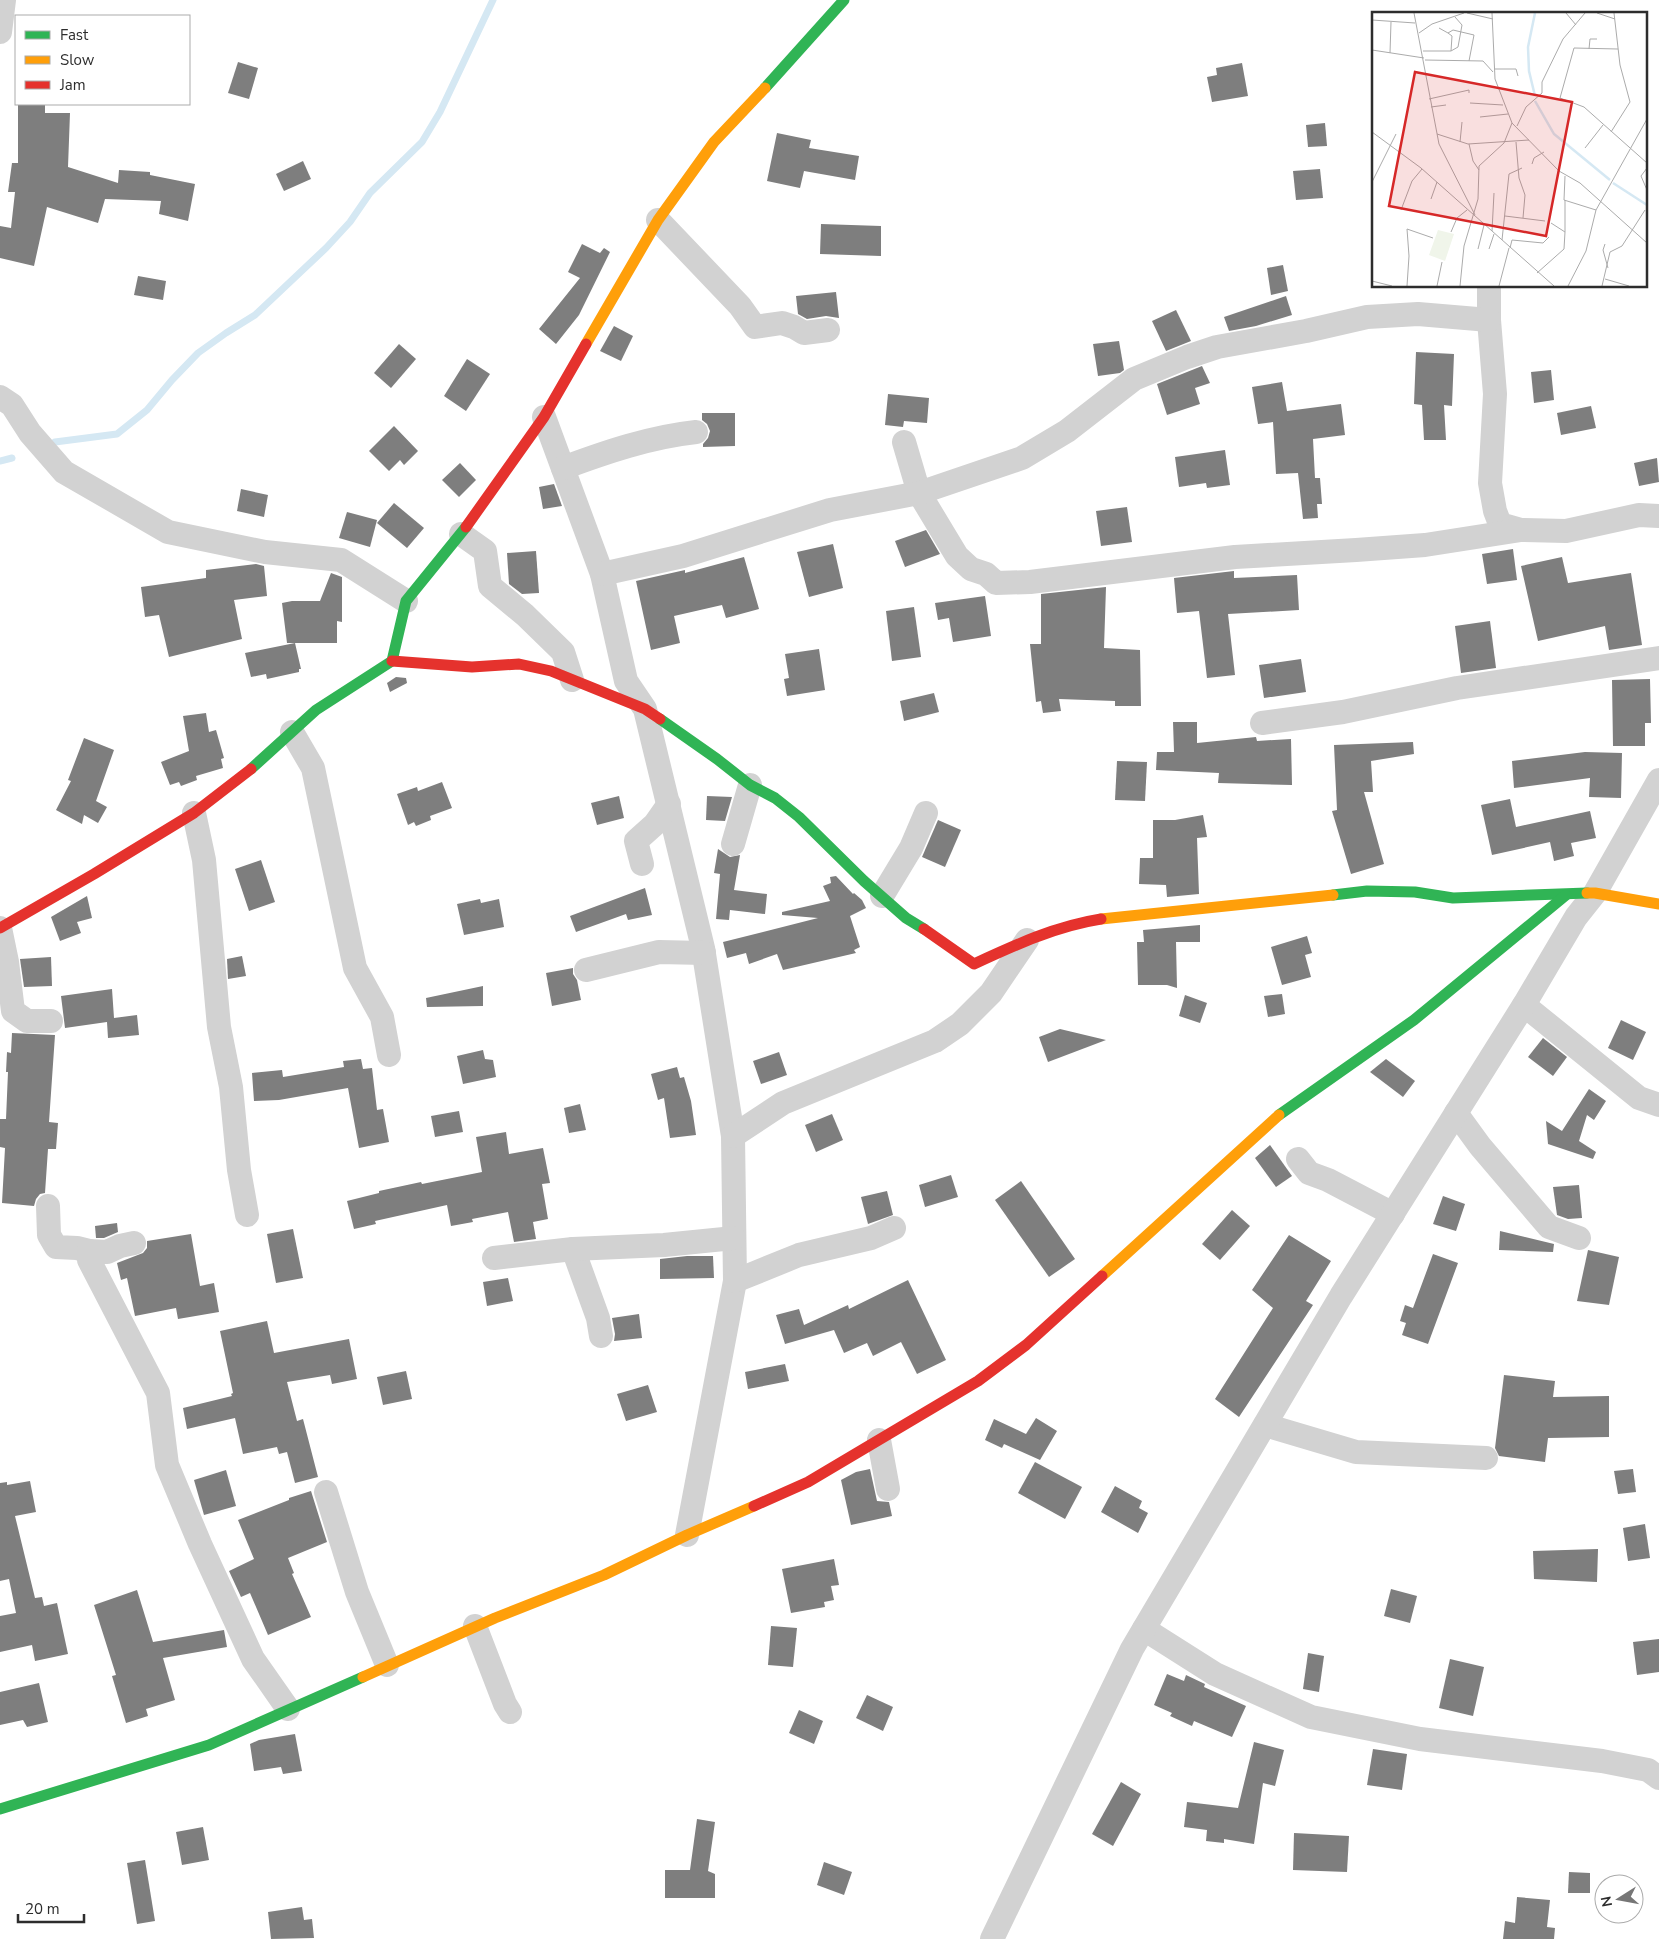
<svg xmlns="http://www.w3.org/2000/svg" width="1659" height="1939" font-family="'Nunito Sans',sans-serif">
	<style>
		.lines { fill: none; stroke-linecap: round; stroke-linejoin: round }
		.stream { stroke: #d5e8f3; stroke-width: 7 }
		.building { fill: #7e7e7e }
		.street { stroke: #d2d2d2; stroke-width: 24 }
		.fast { stroke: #30b455; stroke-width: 11 }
		.slow { stroke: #ff9f0a; stroke-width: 11 }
		.jam { stroke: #e5322d; stroke-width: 11 }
		.inset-river { fill: none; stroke: #d5e8f3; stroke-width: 2.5 }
		.inset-road { fill: none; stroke: #ababab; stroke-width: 1 }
		.view { fill: #d62828; fill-opacity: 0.15; stroke: #d62828; stroke-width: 2.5 }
		.inset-edge { fill: none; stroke: #2d2d2d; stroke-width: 2.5 }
	</style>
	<rect width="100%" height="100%" fill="#fff"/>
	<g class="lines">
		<g class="stream">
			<path d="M55 442 117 434 147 410 172 380 198 353 226 333 255 315 326 248 350 222 370 193 422 142 440 112 493 0"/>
			<path d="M0 461 12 458"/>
		</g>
	</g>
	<g class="building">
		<path d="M238 62 258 68 249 99 228 93Z"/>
		<path d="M1242 63 1248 96 1212 102 1207 77 1217 75 1216 68Z"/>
		<path d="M18 104H45V113H70L68 167 118 183 119 170 150 172V175L195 184 188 221 159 214 161 201 105 199 98 223 47 207 34 266 0 258V226L11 228 15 192H8L12 163H18Z"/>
		<path d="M1325 123 1327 146 1308 147 1306 125Z"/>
		<path d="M777 133 811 140 809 148 859 156 855 180 804 171 800 188 767 181Z"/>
		<path d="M303 161 311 179 284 191 276 174Z"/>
		<path d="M1320 169 1323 198 1296 200 1293 171Z"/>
		<path d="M821 224 881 226V256L820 254Z"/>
		<path d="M582 244 600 253 604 248 610 252 579 315 556 344 539 329 580 278 568 272Z"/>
		<path d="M1283 265 1288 291 1271 295 1267 268Z"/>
		<path d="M138 276 166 281 163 300 134 295Z"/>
		<path d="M836 292 839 318 826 316 807 319 798 314 796 296Z"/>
		<path d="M1286 296 1292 315 1256 326 1229 331 1224 317Z"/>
		<path d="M1176 310 1191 341 1166 351 1152 321Z"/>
		<path d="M614 326 633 336 621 361 600 351Z"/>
		<path d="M1119 341 1124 370 1120 373 1098 376 1093 344Z"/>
		<path d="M399 344 416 359 391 388 374 373Z"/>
		<path d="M1416 352 1454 354 1452 406 1444 405 1446 440H1424L1422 405 1414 404Z"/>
		<path d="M467 359 490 374 466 411 444 396Z"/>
		<path d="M1202 366 1210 383 1195 388 1200 404 1167 415 1157 384Z"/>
		<path d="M1551 370 1554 400 1534 403 1531 372Z"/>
		<path d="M1282 382 1287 411 1341 404 1345 435 1313 439 1315 478H1320L1322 504H1317L1318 518 1303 519 1298 473 1276 474 1273 422 1258 424 1252 387Z"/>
		<path d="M888 394 929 398 927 423 904 421 903 427 885 425Z"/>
		<path d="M1591 406 1596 428 1561 435 1557 413Z"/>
		<path d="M702 413H735V446L703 447V444L708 438 710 431 707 424 702 420Z"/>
		<path d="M394 426 418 451 404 465 400 460 389 471 369 451Z"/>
		<path d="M1225 450 1230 485 1207 488 1206 483 1179 487 1175 457Z"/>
		<path d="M1657 458 1659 482 1639 486 1634 463Z"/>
		<path d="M460 463 476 480 459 497 442 480Z"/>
		<path d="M554 484 562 506 543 509 539 487Z"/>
		<path d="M241 489 268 495 264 517 237 511Z"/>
		<path d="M394 503 424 528 407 548 377 523Z"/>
		<path d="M1127 507 1132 542 1101 546 1096 511Z"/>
		<path d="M347 512 377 520 370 547 339 538Z"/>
		<path d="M926 530 940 554 905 567 895 541Z"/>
		<path d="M833 544 843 588 809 597 797 552Z"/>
		<path d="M1513 549 1517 580 1487 584 1482 554Z"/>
		<path d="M536 551 539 593 522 594 509 584 507 553Z"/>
		<path d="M744 557 759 609 726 618 722 605 674 616 680 643 651 650 636 581 685 570V573Z"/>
		<path d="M1562 557 1568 583 1631 573 1642 645 1609 650 1605 626 1538 641 1521 566Z"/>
		<path d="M256 564 264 566 267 596 234 600 242 639 169 657 159 615 145 617 141 587 206 578V570Z"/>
		<path d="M1234 571V578L1297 575 1299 610 1228 614 1235 675 1207 678 1199 611 1177 613 1174 578Z"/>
		<path d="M331 573 342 577V622L337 621V643H295L301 669H299V672L267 679 266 674 251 677 245 653 295 643H287L282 603 292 601H320Z"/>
		<path d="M1106 587 1104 648 1140 650 1141 706H1115V701L1059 699 1061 711 1043 713 1041 701 1036 702 1030 644H1041V594Z"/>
		<path d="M985 596 991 636 953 642 949 618 938 620 935 603Z"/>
		<path d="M914 607 921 657 892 661 886 611Z"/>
		<path d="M1490 621 1496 668 1461 673 1455 626Z"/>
		<path d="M819 649 825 690 787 696 784 679 789 678 785 654Z"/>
		<path d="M1301 659 1306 692 1264 698 1259 665Z"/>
		<path d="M396 677 406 678 407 683 390 692 387 683Z"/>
		<path d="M1650 679 1651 723H1645V746H1613L1612 680Z"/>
		<path d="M934 693 939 712 904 721 900 701Z"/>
		<path d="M206 713 209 732 216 730 224 758 221 759 223 768 196 776 197 780 181 786 179 782 170 785 161 762 189 751 183 716Z"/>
		<path d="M1173 722H1197V743L1256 737 1257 741 1291 739 1292 785 1218 783 1219 773 1156 770 1157 752H1174Z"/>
		<path d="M84 738 114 750 96 801 107 807 98 823 84 815 82 824 56 810 71 781 68 780Z"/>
		<path d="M1413 742 1414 754 1371 761 1373 792H1364L1384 864 1351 874 1332 811 1337 810 1334 745Z"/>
		<path d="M1585 752 1622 753 1621 798 1589 797 1590 778 1514 788 1512 761Z"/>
		<path d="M1117 761 1147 762 1145 801 1115 800Z"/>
		<path d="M442 782 452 808 430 816 431 820 416 826 414 822 408 825 397 794 417 787 418 791Z"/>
		<path d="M619 796 624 818 597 825 591 803Z"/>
		<path d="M707 796 732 797 725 821 706 820Z"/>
		<path d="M1510 799 1516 827 1590 811 1596 838 1571 843 1574 856 1554 861 1550 842 1492 855 1481 805Z"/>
		<path d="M1203 815 1207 837 1197 838 1199 894 1167 897 1166 885 1139 884 1140 858H1153V820H1175Z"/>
		<path d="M938 820 961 830 945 867 922 857Z"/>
		<path d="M718 849 730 857 740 855 734 890 767 894 765 914 730 910 729 920 716 919 720 874 714 873Z"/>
		<path d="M261 860 275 902 249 911 235 869Z"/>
		<path d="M836 876 853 894 854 893 862 900 866 908 850 916 860 947 854 950 856 953 783 970 777 954 749 964 746 953 727 958 723 942 818 918 782 915V912L830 901 823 886 831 883 830 877Z"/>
		<path d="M645 888 652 915 628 920 626 914 576 932 570 916Z"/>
		<path d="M87 896 92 918 77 922 81 933 60 941 51 917Z"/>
		<path d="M480 899 481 903 499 899 504 927 464 935 457 904Z"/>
		<path d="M1200 925V942H1176L1177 988 1167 985H1138L1137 942H1144L1143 930Z"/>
		<path d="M1307 936 1312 953 1305 955 1311 977 1282 985 1271 947Z"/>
		<path d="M242 956 246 976 228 979 227 959Z"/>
		<path d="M51 957 52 986 24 987 20 959Z"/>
		<path d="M573 968V974L577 980 581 1000 552 1006 546 973Z"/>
		<path d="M483 986V1006L427 1007 426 998Z"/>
		<path d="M112 989 114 1018 137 1015 139 1035 108 1038 107 1022 65 1028 61 996Z"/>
		<path d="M1282 994 1285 1014 1268 1017 1264 996Z"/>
		<path d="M1185 995 1207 1003 1200 1023 1179 1016Z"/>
		<path d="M1621 1020 1646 1032 1633 1060 1608 1048Z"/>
		<path d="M1060 1029 1106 1040 1048 1062 1039 1037Z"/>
		<path d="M12 1033 55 1035 49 1122 58 1123 56 1149H48L45 1193 40 1194 36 1199 34 1206 2 1203 5 1148 0 1147V1119H6L8 1072H6L7 1052 11 1053Z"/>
		<path d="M1543 1038 1567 1057 1553 1076 1528 1057Z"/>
		<path d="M483 1050 485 1059 493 1060 496 1077 463 1084 457 1056Z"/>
		<path d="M779 1052 787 1075 761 1084 753 1061Z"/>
		<path d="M361 1059 363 1069 372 1068 377 1110 383 1109 389 1142 359 1148 348 1088 279 1100 254 1101 252 1073 282 1070 283 1077 344 1067 343 1061Z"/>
		<path d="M1386 1059 1415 1081 1403 1097 1370 1072Z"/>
		<path d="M677 1067 680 1078 684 1077 691 1101 696 1135 670 1138 664 1098 658 1100 651 1074Z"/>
		<path d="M1589 1089 1606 1101 1594 1120 1587 1115 1579 1141 1596 1152 1593 1159 1548 1144 1546 1121 1562 1131Z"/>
		<path d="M580 1104 586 1130 569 1133 564 1108Z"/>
		<path d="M459 1111 463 1132 435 1137 431 1116Z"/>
		<path d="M832 1114 843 1140 816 1152 805 1125Z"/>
		<path d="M506 1132 509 1154 543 1148 550 1183 542 1184 548 1219 533 1222 536 1239 514 1242 508 1212 472 1219 473 1222 451 1226 447 1205 375 1221 376 1224 354 1229 347 1201 379 1193V1191L421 1182 422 1184 482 1172 476 1137Z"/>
		<path d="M1270 1145 1292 1176 1276 1187 1255 1158Z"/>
		<path d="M951 1175 958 1197 925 1207 919 1185Z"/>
		<path d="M1021 1181 1075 1259 1049 1277 995 1200Z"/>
		<path d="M1579 1185 1582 1218 1568 1219 1557 1215 1553 1187Z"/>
		<path d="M887 1191 893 1215 868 1224 861 1197Z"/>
		<path d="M1443 1196 1465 1204 1456 1231 1433 1224Z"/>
		<path d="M1232 1210 1250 1226 1220 1260 1202 1244Z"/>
		<path d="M117 1223 118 1232 104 1238H96L95 1226Z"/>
		<path d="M293 1229 303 1278 276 1283 267 1234Z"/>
		<path d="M1500 1231 1554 1244 1553 1252 1499 1250Z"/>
		<path d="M191 1234 200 1286 214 1283 219 1312 178 1319 176 1308 135 1316 127 1278 121 1280 117 1263 143 1253 147 1248V1241Z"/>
		<path d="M1289 1235 1331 1261 1306 1301 1313 1305 1239 1417 1215 1399 1273 1308 1252 1290Z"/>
		<path d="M1588 1250 1619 1257 1609 1305 1577 1301Z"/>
		<path d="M1433 1254 1458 1263 1428 1344 1402 1335 1406 1323 1400 1321 1405 1305 1413 1308Z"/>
		<path d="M687 1256H713L714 1278 660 1279V1259Z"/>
		<path d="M508 1278 513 1301 487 1306 483 1282Z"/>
		<path d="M908 1280 946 1360 917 1374 901 1342 873 1356 867 1343 844 1353 834 1330 785 1344 776 1315 799 1309 804 1325 848 1305 849 1309Z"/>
		<path d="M639 1314 642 1338 614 1341 615 1334 612 1318Z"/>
		<path d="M267 1321 274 1353 349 1339 357 1379 332 1384 330 1375 287 1382 297 1421 303 1419 318 1477 295 1483 287 1452 279 1454 277 1447 243 1454 235 1418 187 1429 183 1408 232 1396 231 1394 233 1393 220 1331Z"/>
		<path d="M785 1364 789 1381 748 1389 745 1372Z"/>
		<path d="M406 1371 412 1399 383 1405 377 1377Z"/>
		<path d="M1504 1375 1555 1381 1553 1397 1609 1396V1437L1548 1438 1545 1462 1499 1456 1495 1448Z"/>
		<path d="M648 1385 657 1412 626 1421 617 1394Z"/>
		<path d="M1036 1418 1057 1431 1040 1460 1004 1444 1002 1448 985 1440 994 1419 1026 1434Z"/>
		<path d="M1035 1462 1082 1487 1065 1519 1018 1493Z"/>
		<path d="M870 1469 877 1501 889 1502 892 1516 851 1525 841 1480 856 1472Z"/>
		<path d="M1633 1469 1636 1492 1618 1494 1614 1471Z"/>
		<path d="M226 1470 236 1506 204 1515 194 1480Z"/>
		<path d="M30 1481 36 1512 15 1516 35 1598 42 1597 44 1606 57 1603 68 1654 35 1661 32 1645 0 1652V1616L16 1613 9 1579 0 1581V1483L7 1482V1485Z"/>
		<path d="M1115 1486 1142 1501 1139 1508 1148 1513 1138 1533 1101 1512Z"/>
		<path d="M311 1491 327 1542 288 1558 294 1573 292 1574 311 1617 268 1635 250 1593 241 1597 229 1571 254 1559 238 1520 289 1500V1498Z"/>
		<path d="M1645 1524 1650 1558 1628 1561 1623 1528Z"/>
		<path d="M1598 1549 1597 1582 1534 1579 1533 1551Z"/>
		<path d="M834 1559 839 1585 831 1586 834 1600 824 1602 825 1607 791 1613 782 1569Z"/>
		<path d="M1391 1589 1417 1596 1410 1623 1384 1616Z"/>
		<path d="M137 1590 153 1642 224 1630 227 1647 163 1658 175 1700 146 1709 148 1716 126 1723 112 1676 116 1675 94 1605Z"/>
		<path d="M771 1626 797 1628 793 1667 768 1665Z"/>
		<path d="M1659 1639V1672L1637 1675 1633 1642Z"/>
		<path d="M1308 1653 1324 1656 1319 1692 1303 1689Z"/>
		<path d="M1450 1659 1484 1667 1473 1716 1439 1708Z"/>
		<path d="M1167 1674 1184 1681 1186 1675 1205 1684 1204 1687 1246 1706 1232 1737 1194 1721 1192 1726 1170 1716 1172 1713 1154 1705Z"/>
		<path d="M39 1683 48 1722 27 1727 23 1720 0 1725V1692Z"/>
		<path d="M867 1695 893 1707 883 1731 856 1718Z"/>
		<path d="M799 1710 823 1721 814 1744 789 1733Z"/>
		<path d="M295 1734 302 1771 283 1774 281 1767 254 1771 250 1744 259 1740Z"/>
		<path d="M1254 1742 1284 1750 1275 1786 1263 1783 1254 1844 1224 1839V1843L1206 1841 1207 1830 1184 1827 1187 1802 1238 1808Z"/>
		<path d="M1373 1749 1407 1754 1402 1790 1367 1785Z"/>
		<path d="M1121 1782 1141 1794 1113 1846 1092 1834Z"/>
		<path d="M697 1819 715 1822 708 1871 715 1874V1898H665V1870H690Z"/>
		<path d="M203 1827 209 1860 182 1865 176 1832Z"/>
		<path d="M1294 1833 1349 1836 1347 1872 1293 1870Z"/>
		<path d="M145 1860 155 1921 137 1924 127 1863Z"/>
		<path d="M824 1862 852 1872 844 1895 817 1885Z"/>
		<path d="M1569 1872 1590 1873V1893H1568Z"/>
		<path d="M1517 1897 1550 1900 1547 1927 1555 1928 1554 1939H1503L1505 1921 1515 1923Z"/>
		<path d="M302 1907 304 1920 312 1919 314 1938 271 1939 268 1912Z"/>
	</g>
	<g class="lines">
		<g class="street">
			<path d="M0 32 4 0"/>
			<path d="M658 220 740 306 755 327 782 323 794 327 804 333 828 330"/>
			<path d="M1489 286V320L1495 394 1490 483 1495 511 1500 524 1521 530"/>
			<path d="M0 397 12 405 30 433 64 472 168 532 265 552 341 560 406 601"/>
			<path d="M544 417 602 574 626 681 645 709 703 948 733 1136 735 1281 687 1535"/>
			<path d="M904 442 919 493 957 556 971 569 986 574 996 583 1030 582 1235 557 1356 550 1425 545 1521 530 1566 531 1639 515 1659 516"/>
			<path d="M563 468C606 452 650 437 696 432"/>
			<path d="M461 534 485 551 490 586 525 615 563 652 572 680"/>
			<path d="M602 574 683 556 830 510 919 493 1022 458 1067 431 1134 379 1187 357 1217 347 1306 331 1367 317 1418 314 1489 320"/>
			<path d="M1262 723 1343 712 1457 688 1659 658"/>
			<path d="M292 732 313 768 355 968 382 1017 389 1055"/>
			<path d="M194 813 204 860 219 1027 231 1087 239 1170 247 1215"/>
			<path d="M733 844 750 785"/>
			<path d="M642 864 636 841 655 824 669 804"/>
			<path d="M882 896 911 848 926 813"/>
			<path d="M0 928 7 962 13 1011 27 1021H51"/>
			<path d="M586 970 659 952 704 953"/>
			<path d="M1524 1005 1639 1098 1659 1105"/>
			<path d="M1456 1113 1480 1146 1549 1227 1579 1238"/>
			<path d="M733 1136 783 1103 935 1041 960 1024 991 993 1027 940"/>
			<path d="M1298 1159 1309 1173 1328 1180 1393 1214"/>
			<path d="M48 1206 49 1235 56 1247 77 1248 89 1251"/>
			<path d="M134 1243 120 1246 107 1252 89 1251V1260L158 1393 167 1465 200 1544 253 1659 288 1709"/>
			<path d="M573 1249 598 1318 601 1336"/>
			<path d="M494 1258 573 1249 664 1245 734 1238"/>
			<path d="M735 1281 799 1255 871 1238 894 1228"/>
			<path d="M1265 1425 1356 1452 1486 1458"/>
			<path d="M879 1440 888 1489"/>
			<path d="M326 1492 357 1592 387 1665"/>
			<path d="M475 1626 505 1704 510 1712"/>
			<path d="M1144 1629 1215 1674 1311 1717 1420 1739 1602 1761 1648 1770 1659 1778"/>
			<path d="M992 1939 1132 1649 1341 1296 1524 1005 1576 917 1595 893 1659 780"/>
		</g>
		<g class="fast">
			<path d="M765 88 844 0"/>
			<path d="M660 719 717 759 750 785 775 798 799 817 864 881 906 918 924 929"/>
			<path d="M251 769 316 710 392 661 406 601 466 527"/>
			<path d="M1333 895 1367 891 1415 892 1453 898 1587 893"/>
			<path d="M1279 1115 1414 1020 1566 895"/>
			<path d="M0 1809 209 1745 363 1677"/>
		</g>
		<g class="slow">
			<path d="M586 344 658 220 714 142 765 88"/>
			<path d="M1587 893H1595L1659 904"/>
			<path d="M1101 919 1333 895"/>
			<path d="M1102 1276 1279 1115"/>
			<path d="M363 1677 495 1618 604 1575 687 1535 754 1506"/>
		</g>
		<g class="jam">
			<path d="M466 527 544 417 586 344"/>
			<path d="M392 661 472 667 519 664 551 671 645 709 660 719"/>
			<path d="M0 928 94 874 194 813 251 769"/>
			<path d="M924 929 974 964C1015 945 1056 926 1101 919"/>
			<path d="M754 1506 808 1482 978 1381 1026 1345 1102 1276"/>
		</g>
	</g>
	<g transform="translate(1372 12)">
		<rect width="275" height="275" fill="#fff"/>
		<path d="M66 218 82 222 73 249 57 243Z" fill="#f0f5ea"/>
		<path class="inset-river" d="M163 84 157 59 156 35 163 1M163 89 182 122 238 168M241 171 275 193"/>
		<path class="inset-road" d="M42 1 67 132 103 203M95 1 121 7M120 1 123 67 140 111 187 159 208 171 275 231M194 1 204 13M225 1 243 7M0 8 43 11M67 16 76 21 81 18 102 23 97 49M47 21 60 12 92 1M76 21 80 24 79 39M217 37 218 27H225M246 37 202 36 188 86 212 95 275 151M0 38 52 46M51 39H79L86 35 90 13 83 5M18 41 19 10M53 48 111 49 121 60M122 57H144L146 64M57 87 97 78V81M98 91 131 93M59 95 74 93M108 105 136 102M145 114 154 95 170 81V70L191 27 213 1M0 120 49 156 182 274M239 120 258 90 248 53 242 1M65 122 96 132 157 128M88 130 90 110M144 130 147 166 153 183 151 206M97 132 101 149 107 158M213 136 231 113M160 152 162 146 172 140M275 156 269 164 275 178M193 164 192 188 224 198M0 170 24 122M59 187 65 170M193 188V220M29 198 40 169 50 157M133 204 173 209M120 219 122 181M79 220 85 206 95 198M130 228 137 162 150 156M233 232 231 238 236 256M138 236 140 228 171 231 177 225M106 237 112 213M117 237 122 222M165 261 192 237 193 220 179 211M233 267 257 274M0 269 20 274M35 274 37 244 35 217 61 226M65 274 70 250M88 274 92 234 106 187 107 154 132 131 140 111M127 274 137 236M196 274 214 239 224 198 275 107M230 274 238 240 250 234 273 198"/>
		<path class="view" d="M43 60 200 90 174 224 17 194Z"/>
		<rect width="275" height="275" class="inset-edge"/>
	</g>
	<rect x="15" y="15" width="175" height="90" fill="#ffffff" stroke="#ababab"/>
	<rect x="25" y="31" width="25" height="8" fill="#30b455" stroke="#ababab"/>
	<text x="60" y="40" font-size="15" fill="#2d2d2d">Fast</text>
	<rect x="25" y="56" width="25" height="8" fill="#ff9f0a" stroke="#ababab"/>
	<text x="60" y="65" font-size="15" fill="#2d2d2d">Slow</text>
	<rect x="25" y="81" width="25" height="8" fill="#e5322d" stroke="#ababab"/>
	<text x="60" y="90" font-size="15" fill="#2d2d2d">Jam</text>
	<g transform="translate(1619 1899) rotate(259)"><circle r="24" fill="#ffffff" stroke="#ababab"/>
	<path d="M0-4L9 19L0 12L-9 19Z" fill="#767676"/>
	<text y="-8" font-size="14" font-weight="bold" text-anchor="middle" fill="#2d2d2d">N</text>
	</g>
	<path d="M18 1914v8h66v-8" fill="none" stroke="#2d2d2d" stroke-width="2.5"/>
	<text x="25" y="1914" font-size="15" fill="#2d2d2d" stroke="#ffffff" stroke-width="4" paint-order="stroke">20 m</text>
</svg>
